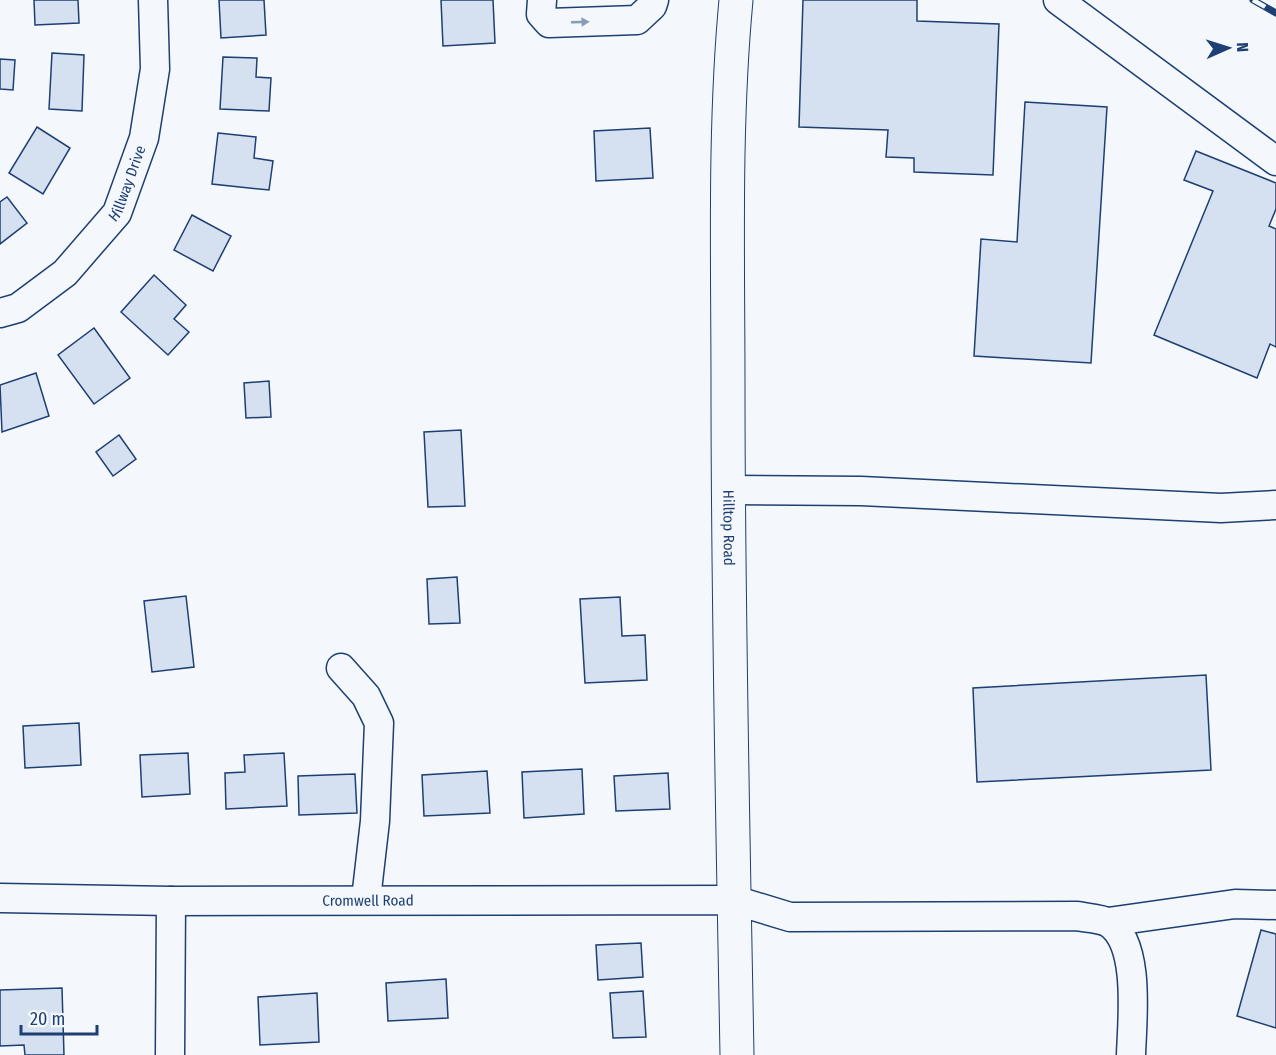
<svg xmlns="http://www.w3.org/2000/svg" width="1276" height="1055" font-family="'Fira Sans Condensed',sans-serif">
	<style>
		.building { fill: #d5e0f0; stroke: #1d3f73; stroke-width: 1.5 }
		.lines { fill: none; stroke-linecap: round; stroke-linejoin: round }
		.minor-casing { stroke: #1d3f73; stroke-width: 31 }
		.major-casing { stroke: #1d3f73; stroke-width: 35 }
		.minor { stroke: #f4f7fb; stroke-width: 28 }
		.major { stroke: #f4f7fb; stroke-width: 33 }
		.rail-casing { stroke: #1d3f73; stroke-width: 7 }
		.rail { stroke: #f4f7fb; stroke-width: 4.5; stroke-dasharray: 14; stroke-linecap: butt }
		.oneway { fill: #889bb7 }
		.labels { text-anchor: middle; dominant-baseline: central; stroke-width: 4.5; stroke-linejoin: round; paint-order: stroke }
		.street-label { font-size: 15px; fill: #1d3f73; stroke: #f4f7fb }
	</style>
	<rect width="100%" height="100%" fill="#f4f7fb"/>
	<g class="building">
		<path d="M34 0H78L79 23 35 25Z"/>
		<path d="M219 0H264L266 35 221 38Z"/>
		<path d="M441 0H493L495 43 443 46Z"/>
		<path d="M803 0H917V21L999 24 993 175 914 172V158L886 157 888 130 799 127Z"/>
		<path d="M52 53 84 55 82 111 49 109Z"/>
		<path d="M223 57 257 58 256 77 271 78 269 111 220 109Z"/>
		<path d="M0 59 15 60 13 90 0 89Z"/>
		<path d="M1025 102 1107 107 1091 363 974 356 981 239 1017 242Z"/>
		<path d="M37 127 70 148 43 194 9 173Z"/>
		<path d="M650 128 653 178 596 181 594 131Z"/>
		<path d="M218 133 256 137 254 158 273 161 269 190 212 184Z"/>
		<path d="M1196 151 1276 183V209L1269 226 1276 229V347L1270 344 1257 378 1154 335 1213 191 1184 180Z"/>
		<path d="M7 197 27 223 0 244V202Z"/>
		<path d="M192 215 231 236 213 271 174 250Z"/>
		<path d="M154 275 186 305 174 319 189 332 168 355 121 312Z"/>
		<path d="M94 328 130 378 94 404 58 355Z"/>
		<path d="M36 373 49 416 2 432 0 385Z"/>
		<path d="M269 381 271 417 246 418 244 383Z"/>
		<path d="M461 430 465 506 428 507 424 432Z"/>
		<path d="M119 435 136 459 113 476 96 452Z"/>
		<path d="M457 577 460 623 429 624 427 579Z"/>
		<path d="M186 596 194 667 152 672 144 601Z"/>
		<path d="M620 597 622 636 645 635 647 680 585 683 580 599Z"/>
		<path d="M1206 675 1211 770 977 782 973 688Z"/>
		<path d="M79 723 81 765 25 768 23 726Z"/>
		<path d="M188 753 190 794 142 797 140 755Z"/>
		<path d="M284 753 287 806 226 809 225 773 245 772 244 755Z"/>
		<path d="M582 769 584 814 524 818 522 772Z"/>
		<path d="M487 771 490 813 424 816 422 775Z"/>
		<path d="M668 773 670 809 616 811 614 776Z"/>
		<path d="M355 774 357 813 299 815 298 776Z"/>
		<path d="M1261 930 1276 934V1028L1237 1016Z"/>
		<path d="M641 943 643 977 598 980 596 945Z"/>
		<path d="M446 979 448 1018 388 1021 386 983Z"/>
		<path d="M62 988 64 1055H25L24 1045 0 1046V990Z"/>
		<path d="M643 991 646 1037 613 1038 610 993Z"/>
		<path d="M317 993 319 1042 260 1045 258 997Z"/>
	</g>
	<g class="lines">
		<defs>
			<g id="minor">
				<path d="M542 0 541 14 549 23 637 20 652 6 654 0"/>
				<path d="M1058 0 1276 161"/>
				<path id="s1" d="M0 313 18 308 65 273 117 213 144 138 155 69 153 0"/>
				<path d="M729 490 861 491 1221 508 1276 505"/>
				<path d="M341 668 366 696 379 723 375 821 366 899"/>
				<path id="s2" d="M0 898 171 901 734 900 790 917 1077 916C1086 918 1101 918 1109 923 1141 944 1132 1021 1131 1055"/>
				<path d="M1108 922 1235 904 1276 905"/>
				<path d="M170 1055 171 901"/>
			</g>
			<g id="major">
				<path id="s3" d="M736 0C724 128 728 258 728 387 728 610 733 832 737 1055"/>
			</g>
		</defs>
		<use href="#minor" class="minor-casing"/>
		<use href="#major" class="major-casing"/>
		<use href="#minor" class="minor"/>
		<use href="#major" class="major"/>
		<defs>
			<path id="rail" d="M1253 0 1276 13"/>
		</defs>
		<use href="#rail" class="rail-casing"/>
		<use href="#rail" class="rail"/>
	</g>
	<defs><path id="oneway-solid" d="M-6-.8H1V-3.2L6.5 0L1 3.2V.8H-6Z" transform="scale(1.5)"/></defs>
	<use class="oneway" href="#oneway-solid" transform="translate(580 22) rotate(-2)"/>
	<g class="labels">
		<g class="street-label">
			<text stroke="none"><textPath href="#s1" startOffset="188">Hillway Drive</textPath></text>
			<text stroke="none"><textPath href="#s3" startOffset="528">Hilltop Road</textPath></text>
			<text stroke="none"><textPath href="#s2" startOffset="368">Cromwell Road</textPath></text>
		</g>
	</g>
	<g transform="translate(1228 48) rotate(87)" stroke="#f4f7fb" stroke-width="4.5" paint-order="stroke">
	<path d="M0-4.5L10 22L0 15L-10 22Z" fill="#1d3f73"/>
	<text y="-9" font-size="16" font-weight="bold" text-anchor="middle" fill="#1d3f73">N</text>
	</g>
	<path d="M21 1025v9h76v-9" fill="none" stroke="#1d3f73" stroke-width="3"/>
	<text x="30" y="1025" font-size="18" fill="#1d3f73" stroke="#f4f7fb" stroke-width="4.5" paint-order="stroke">20 m</text>
</svg>
